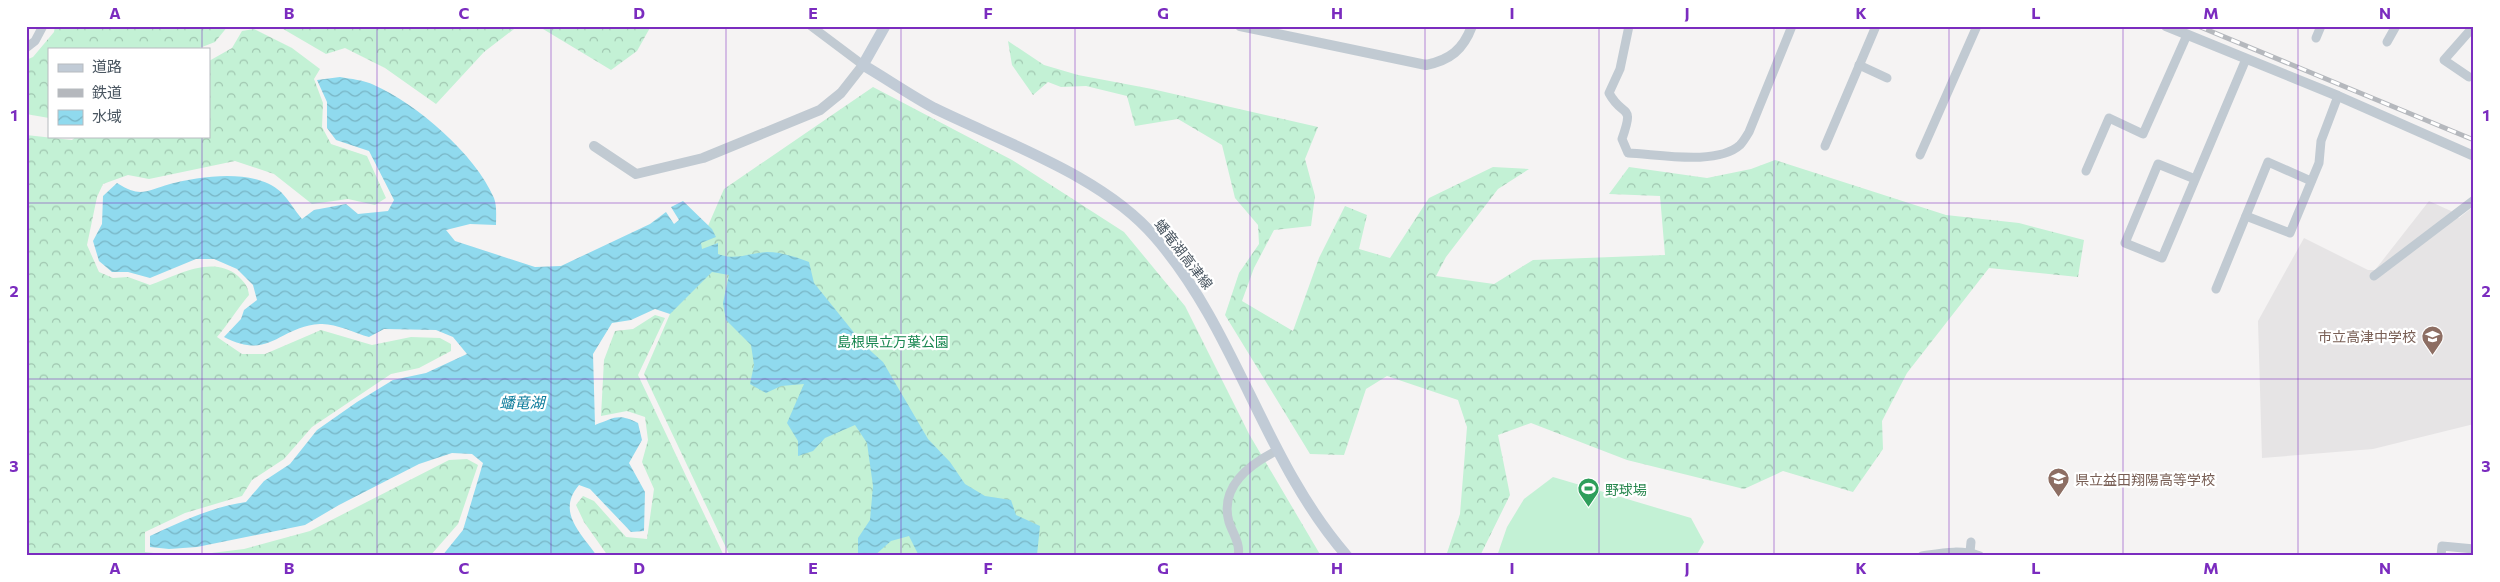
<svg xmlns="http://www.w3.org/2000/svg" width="2500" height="582" font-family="Commissioner,'Noto Sans JP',sans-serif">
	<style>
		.education { fill: #e6e4e5 }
		.forest { fill: url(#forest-crowns) }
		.garden { fill: #c3f1d5 }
		.water { fill: url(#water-waves) }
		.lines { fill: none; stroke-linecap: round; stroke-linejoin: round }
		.minor { stroke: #c1cad2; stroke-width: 9 }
		.tertiary { stroke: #c1cad2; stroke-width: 10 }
		.secondary { stroke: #c1cbd6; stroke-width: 11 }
		.rail-casing { stroke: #b5b8bd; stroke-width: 5 }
		.rail { stroke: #fff; stroke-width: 3; stroke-dasharray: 9; stroke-linecap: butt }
		.grid { fill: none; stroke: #7b2cbf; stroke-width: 1; stroke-opacity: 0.55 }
		.labels { text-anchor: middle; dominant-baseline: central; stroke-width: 4.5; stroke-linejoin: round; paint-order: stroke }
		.street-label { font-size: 14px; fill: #4a5661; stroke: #fff }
		.education-label { font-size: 14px; fill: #785e54; stroke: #fff; text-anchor: end }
		.park-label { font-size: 14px; fill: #17864f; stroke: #fff }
		.leisure-label { font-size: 14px; fill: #27864d; stroke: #fff; text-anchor: start }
		.water-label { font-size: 15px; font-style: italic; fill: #0c7c9b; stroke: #fff }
		.neatline { fill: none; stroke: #7b2cbf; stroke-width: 2 }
		.grid-label { font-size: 16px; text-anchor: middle; font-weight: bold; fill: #7b2cbf }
	</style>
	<defs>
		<pattern id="forest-crowns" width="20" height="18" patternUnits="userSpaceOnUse" patternTransform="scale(1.25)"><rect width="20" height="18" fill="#c3f1d5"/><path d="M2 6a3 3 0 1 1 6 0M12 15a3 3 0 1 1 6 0" fill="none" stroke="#a0c6b0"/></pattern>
		<pattern id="water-waves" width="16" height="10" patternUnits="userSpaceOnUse" patternTransform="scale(1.25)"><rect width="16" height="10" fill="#90daee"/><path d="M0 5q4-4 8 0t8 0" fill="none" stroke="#78b4c4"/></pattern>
	</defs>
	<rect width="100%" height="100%" fill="#f5f3f3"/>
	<path class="education" d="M2429 201 2451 211 2459 218 2474 206V424L2373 449 2262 458 2258 321 2304 238 2368 270H2375Z"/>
	<g class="forest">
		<path d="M55 26H228L215 42 197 49H49V118L26 114V60L33 57 54 32Z"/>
		<path d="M278 26H518L484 52 436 104 385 68 345 48 326 54Z"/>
		<path d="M538 26H651L637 51 611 70Z"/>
		<path d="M254 29 292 48 320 69 314 79 323 103 322 127 331 144 367 156 386 198 375 205 348 199 312 204 274 174 235 161 149 179 128 175 103 184 97 197 87 245 99 272 113 278 128 277 150 285C176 276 212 254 238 276 245 283 248 286 249 295 237 309 229 323 217 337L242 354H265L321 330 372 345 411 337 440 338 451 344V351L419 368 391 374 312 427 284 459 252 480 242 496 185 513 145 532V552L181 556H26V135L72 140 77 136H209V61L232 48 242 31Z"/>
		<path d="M1008 41 1044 65 1078 75 1152 89 1318 127 1305 159 1315 196 1311 226 1274 230 1254 268 1242 301 1293 331 1319 258 1345 206 1367 215 1359 249 1390 258 1429 198 1493 167 1529 169 1498 189 1446 257 1436 276 1494 284 1533 260 1665 255 1660 196 1609 194 1629 167 1707 178 1751 169 1775 160 1946 215 2019 223 2084 240 2078 277 1989 268 1907 373 1882 421 1883 449 1853 492 1783 471 1744 489 1627 460 1531 423 1498 435 1510 495 1480 556H1446L1460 514 1467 427 1458 400 1387 376 1366 389 1344 455 1310 454 1225 315 1239 273 1259 244 1258 225 1235 198 1222 145 1178 119 1135 126 1127 96 1086 86 1061 87 1048 82 1033 95 1012 65Z"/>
		<path d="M873 87 1012 160 1124 232 1185 306 1249 434 1321 556H730L644 374 724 189Z"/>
		<path d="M655 315 665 318 638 375 724 556H608L584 522 576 505 583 496 594 501 626 537 647 539 654 489 642 462 648 440 645 417 627 411 601 416 604 360 615 331 633 329Z"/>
		<path d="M467 459 478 465 458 524 430 556H187L244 549 310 531 449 460Z"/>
	</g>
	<path class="garden" d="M1553 477 1691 518 1704 542 1696 556H1497L1507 527 1524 499Z"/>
	<path class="water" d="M340 77C351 79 364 80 374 85 417 104 475 154 494 198 497 206 496 217 496 225L470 224 446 230 455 241 535 267 561 266 650 224 666 212 674 224 679 220 671 207 683 201 712 229 716 237 701 243 702 249 718 243V254C737 261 747 253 767 252 781 252 796 257 809 262L814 283 864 345 883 362 928 439 950 462 965 484 985 496 1011 500 1016 515 1040 526 1037 555 919 556 909 536 891 541 874 556 858 553V538L870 520 873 486 867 443 855 425 825 438 813 451 798 456V441L787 423 804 384 781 386 766 393 750 384 754 365 751 345 726 320 723 303 729 275 712 272 670 314 655 309 631 320 612 323 593 354 595 425C615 418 617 413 638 423L642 440 629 463 645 492 644 531 631 532 590 489 579 485C556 512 581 533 597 556H442L463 530 483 463 472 454 452 453 419 464 339 505 305 525 197 547 169 549 150 547V536C182 521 212 507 246 502L264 481 290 464 317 430 357 402 393 380 426 373 467 354 453 337 436 330 384 329 369 337C355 333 335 323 320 324 277 327 271 361 224 337L241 319 244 310 257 300 253 285 237 269 214 259H196L150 278 128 272H112L99 261 93 241 102 224 103 196 117 183C141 198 145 191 170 184 201 176 255 168 281 192 289 200 295 211 302 219L314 210 346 204 358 214 388 211 394 200 369 151 336 140 327 128V102L317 80Z"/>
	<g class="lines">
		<g class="minor">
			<path d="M811 26 863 65"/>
			<path d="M1629 26 1620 69 1609 93C1623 119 1635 102 1622 139L1628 153C1657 154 1717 166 1740 145 1743 142 1746 137 1749 132L1792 26"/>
			<path d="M2316 38 2321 26"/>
			<path d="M2387 42 2396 26"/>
			<path d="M26 48 35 41 43 26"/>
			<path d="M1859 65 1887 78"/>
			<path d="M2469 77 2444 60 2474 26"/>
			<path d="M1825 146 1876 26"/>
			<path d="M1920 155 1977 26"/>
			<path d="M2086 171 2109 118 2143 134 2187 35"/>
			<path d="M2195 179 2158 164 2125 243 2162 258 2246 59"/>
			<path d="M2246 216 2290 233 2319 163 2321 141 2338 96"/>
			<path d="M2374 276 2474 200"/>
			<path d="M2216 289 2268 162 2311 181"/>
			<path d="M1970 552 1971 542"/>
			<path d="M1238 556C1241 544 1232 532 1229 522 1219 486 1250 464 1278 450"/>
			<path d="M1922 556C1942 553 1960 549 1980 556"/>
			<path d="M2441 556 2442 546 2474 549"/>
		</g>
		<g class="tertiary">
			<path d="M1240 26 1426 65C1450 60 1463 50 1472 26"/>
			<path d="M2166 26 2338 96 2474 156"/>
			<path d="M594 146 636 174 703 158 820 110 841 93 863 65"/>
		</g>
		<path class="secondary" d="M885 26 863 65C887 79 910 95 934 108 1005 143 1103 176 1155 237 1237 331 1264 461 1347 556"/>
		<defs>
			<path id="rail" d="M2198 26 2474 140"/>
		</defs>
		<use href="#rail" class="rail-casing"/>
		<use href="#rail" class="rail"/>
	</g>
	<path class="grid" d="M202 26V49M377 26V556M551 26V556M726 26V556M901 26V556M1075 26V556M1250 26V556M1425 26V556M1599 26V556M1774 26V556M1949 26V556M2123 26V556M2298 26V556M202 136V556M26 203H2474M26 379H2474"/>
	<defs>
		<symbol id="school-pin" viewBox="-11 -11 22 30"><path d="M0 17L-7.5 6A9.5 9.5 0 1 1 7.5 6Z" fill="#8d6e63" stroke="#fff"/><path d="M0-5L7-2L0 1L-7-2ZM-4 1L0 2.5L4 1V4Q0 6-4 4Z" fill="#fff"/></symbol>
		<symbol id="stadium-pin" viewBox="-11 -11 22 30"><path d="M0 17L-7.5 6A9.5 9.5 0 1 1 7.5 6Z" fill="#2e9e5b" stroke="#fff"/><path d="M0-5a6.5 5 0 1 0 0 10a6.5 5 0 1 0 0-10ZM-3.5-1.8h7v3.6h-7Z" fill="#fff"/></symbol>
	</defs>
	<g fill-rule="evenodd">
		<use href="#school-pin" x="2420" y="324" width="25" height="34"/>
		<use href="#school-pin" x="2046" y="466" width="25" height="34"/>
		<use href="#stadium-pin" x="1576" y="476" width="25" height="34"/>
	</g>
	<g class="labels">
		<g class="street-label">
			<text transform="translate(1184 254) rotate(52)">蟠竜湖高津線</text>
		</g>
		<g class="education-label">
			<text x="2416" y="336">市立高津中学校</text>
			<text x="2075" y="479" text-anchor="start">県立益田翔陽高等学校</text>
		</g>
		<g class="park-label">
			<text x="893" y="341">島根県立万葉公園</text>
		</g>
		<g class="leisure-label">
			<text x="1605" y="489">野球場</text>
		</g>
		<g class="water-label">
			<text x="522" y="402">蟠竜湖</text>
		</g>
	</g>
	<rect width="2500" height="582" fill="none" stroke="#ffffff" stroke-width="55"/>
	<rect x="48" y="48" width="162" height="90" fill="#ffffff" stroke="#b7bbc0"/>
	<rect x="58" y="64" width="25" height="8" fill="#c1cbd6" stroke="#b7bbc0"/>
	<text x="92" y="72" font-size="15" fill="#4a5661">道路</text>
	<rect x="58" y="89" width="25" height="8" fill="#b5b8bd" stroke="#b7bbc0"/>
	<text x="92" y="98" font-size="15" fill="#4a5661">鉄道</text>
	<rect x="58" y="110" width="25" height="15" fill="url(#water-waves)" stroke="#b7bbc0"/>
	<text x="92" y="122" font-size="15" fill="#4a5661">水域</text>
	<rect x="28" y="28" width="2444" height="526" class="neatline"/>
	<g class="grid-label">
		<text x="115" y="19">A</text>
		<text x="289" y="19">B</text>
		<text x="464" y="19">C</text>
		<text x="639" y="19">D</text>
		<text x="813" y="19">E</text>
		<text x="988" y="19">F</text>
		<text x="1163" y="19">G</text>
		<text x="1337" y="19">H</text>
		<text x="1512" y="19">I</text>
		<text x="1687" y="19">J</text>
		<text x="1861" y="19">K</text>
		<text x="2036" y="19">L</text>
		<text x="2211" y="19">M</text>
		<text x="2385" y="19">N</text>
		<text x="14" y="121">1</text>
		<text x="2486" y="121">1</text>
		<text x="14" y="297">2</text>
		<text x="2486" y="297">2</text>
		<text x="14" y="472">3</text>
		<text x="2486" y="472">3</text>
		<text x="115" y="574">A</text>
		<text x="289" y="574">B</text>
		<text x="464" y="574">C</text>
		<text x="639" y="574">D</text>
		<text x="813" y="574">E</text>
		<text x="988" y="574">F</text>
		<text x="1163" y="574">G</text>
		<text x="1337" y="574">H</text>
		<text x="1512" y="574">I</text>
		<text x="1687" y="574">J</text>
		<text x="1861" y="574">K</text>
		<text x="2036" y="574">L</text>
		<text x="2211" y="574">M</text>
		<text x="2385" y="574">N</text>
	</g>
</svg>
